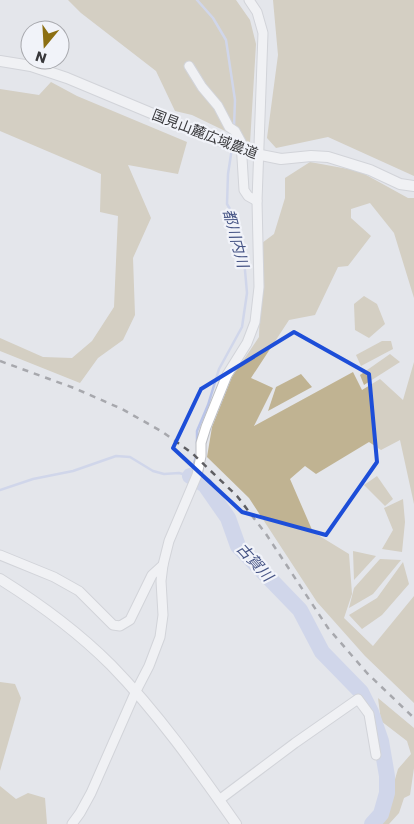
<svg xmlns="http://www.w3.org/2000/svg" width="414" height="824" font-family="Poppins,'Noto Sans JP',sans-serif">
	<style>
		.green { fill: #c0b392 }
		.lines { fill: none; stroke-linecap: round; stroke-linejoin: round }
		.stream { stroke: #b9c4e8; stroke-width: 2.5 }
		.river { stroke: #b9c4e8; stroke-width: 16 }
		.minor-casing { stroke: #bcbec3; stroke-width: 11 }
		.tertiary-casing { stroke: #bcbec3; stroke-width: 12 }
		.minor { stroke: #fff; stroke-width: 9 }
		.tertiary { stroke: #fff; stroke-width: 10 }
		.rail { stroke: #5e5e62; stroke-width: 2.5; stroke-dasharray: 6 6; stroke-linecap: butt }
		.tertiary-bridge-casing { stroke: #bcbec3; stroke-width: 12; stroke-linecap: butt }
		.tertiary-bridge { stroke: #fff; stroke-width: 10 }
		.marked { fill: none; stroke: #1d4ed8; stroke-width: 4; stroke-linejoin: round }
		.labels { text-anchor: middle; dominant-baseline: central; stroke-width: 4.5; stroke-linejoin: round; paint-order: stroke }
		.street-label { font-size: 14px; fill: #38383b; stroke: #f1f3f9 }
		.water-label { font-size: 15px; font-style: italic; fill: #475586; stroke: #f1f3f9 }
	</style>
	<rect width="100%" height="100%" fill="#e4e6eb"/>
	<g class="green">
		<path d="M68 0H236L250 20 256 44 250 143 192 115 175 111 156 71 81 13Z"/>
		<path d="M273 0H414V176L328 137 276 148 267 138 278 55Z"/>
		<path d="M51 82 77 96 187 142 178 174 128 165 151 218 133 258 135 315 123 340 98 358 80 383 0 351V338L43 357 72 358 92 341 114 307 118 216 100 212 101 174 0 131V89L39 95Z"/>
		<path d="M310 162 359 171 408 198H414V298L394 233 370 203 351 209V218L371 236 348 266 338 267 315 315 289 320 251 378 273 388 254 426 353 372 362 390 380 379 403 400 414 362V504L400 440 381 450 369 442 316 474 305 466 290 479 313 532 349 554 352 594 344 618 373 646 414 596V703L365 656 317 602 249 498 207 457 212 427 232 377 259 337 262 243 274 234 285 198V178Z"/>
		<path d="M364 296 377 304 385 324 369 338 355 330 354 304Z"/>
		<path d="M382 341H391L393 349 361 366 356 355Z"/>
		<path d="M390 354 400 362 364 385 360 375Z"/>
		<path d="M301 374 312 387 268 411 276 387Z"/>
		<path d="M377 476 393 499 385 506 364 485Z"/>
		<path d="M403 499 405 522 402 552 382 549 393 530 384 508Z"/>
		<path d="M353 551 376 556 354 580Z"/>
		<path d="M380 559 401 560 373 594 349 608 354 588Z"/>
		<path d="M403 562 409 584 382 615 362 629 349 615 377 598Z"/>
		<path d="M0 682 15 684 21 698 0 771Z"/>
		<path d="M378 698 414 728V768L410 795 404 798 399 813 389 824H376L386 810 398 769 411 754 407 741 381 721Z"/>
		<path d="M0 786 16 799 28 793 45 798 47 824H0Z"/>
	</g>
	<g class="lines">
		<g class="stream">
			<path d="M197 0 213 18 226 40 235 100 234 127"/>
			<path d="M197 443V431L208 405 219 369 242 327 247 293 244 259 234 216 227 204 228 174 232 148"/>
			<path d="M0 490 33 479 73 471 116 456 130 457 153 471 164 474 179 473 190 476 197 454"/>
		</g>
		<path class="river" d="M190 476 205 485 228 518 238 546 300 610 322 652 361 692 371 712 381 741 387 776V793L381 814 372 824"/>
		<defs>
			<g id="minor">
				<path d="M189 66 202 87 218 106 229 127 235 131 241 142 244 190 248 196 257 201"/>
				<path d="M0 555 54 577 79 591 113 625 120 626 130 620 152 575 163 565"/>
				<path d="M219 800 295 743 358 699 369 714 376 755"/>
				<path d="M72 824 80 813 91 793 135 693 149 666 160 637 163 615 161 581 163 565 169 541 197 475 201 456V443L206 427 227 375 247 343 255 322 259 287 257 201 263 33 257 12 249 0"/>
			</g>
			<g id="tertiary">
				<path d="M0 61 31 66 67 78 182 126"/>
				<path d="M251 153 281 159 311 156 328 157 370 170 400 184 414 186"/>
				<path d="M0 579C40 604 78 632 111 665 158 713 198 770 236 824"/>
			</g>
		</defs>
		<use href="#minor" class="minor-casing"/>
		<use href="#tertiary" class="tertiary-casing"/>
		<use href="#minor" class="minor"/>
		<use href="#tertiary" class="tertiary"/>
		<path class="rail" d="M0 361 74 388 122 409 161 431 192 453 237 496 266 534 328 628 367 673 414 718"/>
		<defs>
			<path id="tertiary-bridge" d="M182 126 251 153"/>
		</defs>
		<use href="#tertiary-bridge" class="tertiary-bridge-casing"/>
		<use href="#tertiary-bridge" class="tertiary-bridge"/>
	</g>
	<path d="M0 0H414V824H0ZM294 332 369 374 377 462 326 535 242 512 173 448 201 389Z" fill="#e4e6eb" fill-opacity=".55" fill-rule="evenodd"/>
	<path class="marked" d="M294 332 369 374 377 462 326 535 242 512 173 448 201 389Z"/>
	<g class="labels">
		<g class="street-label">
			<text transform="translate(205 134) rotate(21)">国見山麓広域農道</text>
		</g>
		<g class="water-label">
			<text transform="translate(236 238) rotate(75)">都川内川</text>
			<text transform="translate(255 562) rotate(48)">古賀川</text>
		</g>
	</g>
	<g transform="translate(45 45) rotate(198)"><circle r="24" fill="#f1f3f9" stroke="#a7a8ad"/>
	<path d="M0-4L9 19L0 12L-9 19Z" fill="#8c6f12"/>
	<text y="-8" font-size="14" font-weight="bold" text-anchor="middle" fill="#38383b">N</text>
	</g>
</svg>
